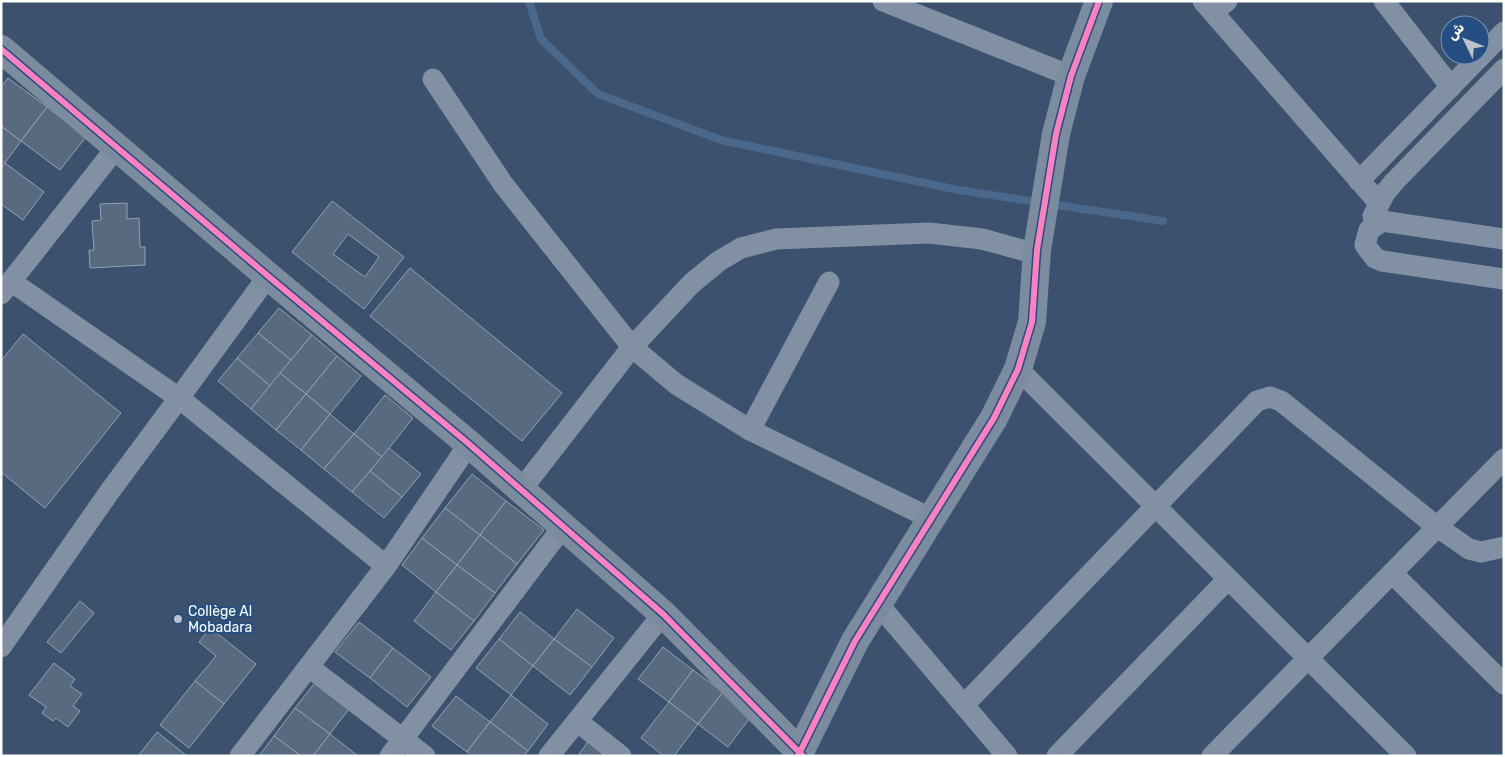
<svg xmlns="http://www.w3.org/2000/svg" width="1505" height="757" font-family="Rubik,'Noto Sans Arabic',sans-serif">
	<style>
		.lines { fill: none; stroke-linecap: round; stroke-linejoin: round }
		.stream { stroke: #4a678c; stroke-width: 8 }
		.building { fill: #586a80; stroke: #95a1b2; fill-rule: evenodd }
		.street { stroke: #8191a3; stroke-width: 21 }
		.secondary { stroke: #7c8c9f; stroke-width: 28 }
		.cycleway-casing { stroke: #254e83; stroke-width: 9 }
		.cycleway { stroke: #ff80c0; stroke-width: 6 }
		.poi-dot { fill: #bac2cc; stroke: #254e83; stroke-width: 2 }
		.labels { text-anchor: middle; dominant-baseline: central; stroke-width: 4; stroke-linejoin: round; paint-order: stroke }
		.poi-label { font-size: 14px; fill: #fff; stroke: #254e83; text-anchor: start }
	</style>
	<rect width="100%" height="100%" fill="#3b516d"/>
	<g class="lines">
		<path class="stream" d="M529 1 541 39 598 94 721 140 958 190 1163 221"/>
	</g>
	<g class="building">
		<path d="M8 78 47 107 21 141 1 126V87Z"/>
		<path d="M47 107 86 137 60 170 21 141Z"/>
		<path d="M1 126 21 141 5 163 1 160Z"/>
		<path d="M5 163 44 192 23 220 1 204V168Z"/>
		<path d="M332 201 404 257 364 309 292 252ZM348 234 379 257 365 277 333 254Z"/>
		<path d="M127 203V219L139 218 140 247H145V265L90 268 89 250H94L92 221 101 220 100 204Z"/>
		<path d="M410 268 562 393 522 441 370 316Z"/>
		<path d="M279 308 312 335 291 360 258 333Z"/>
		<path d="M258 333 291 360 270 386 237 358Z"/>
		<path d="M23 334 121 413 45 508 1 472V361Z"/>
		<path d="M312 335 337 356 306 394 280 373Z"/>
		<path d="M337 356 361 376 330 414 306 394Z"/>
		<path d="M237 358 270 386 251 409 218 381Z"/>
		<path d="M280 373 306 394 276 430 251 409Z"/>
		<path d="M306 394 330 414 301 450 276 430Z"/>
		<path d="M385 395 413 418 382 457 354 434Z"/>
		<path d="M330 414 354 434 324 469 301 450Z"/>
		<path d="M354 434 382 457 352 492 324 469Z"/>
		<path d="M389 448 421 474 402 497 370 471Z"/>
		<path d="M370 471 402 497 384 518 352 492Z"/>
		<path d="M472 474 506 501 480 535 445 508Z"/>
		<path d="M506 501 544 530 517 564 480 535Z"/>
		<path d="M445 508 480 535 457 565 422 538Z"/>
		<path d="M480 535 517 564 495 593 457 565Z"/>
		<path d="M422 538 457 565 436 592 402 565Z"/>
		<path d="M457 565 495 593 474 621 436 592Z"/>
		<path d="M436 592 474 621 451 650 414 621Z"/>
		<path d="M80 601 94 613 61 653 47 642Z"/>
		<path d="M577 609 614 638 592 667 554 639Z"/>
		<path d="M520 612 554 639 533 666 499 639Z"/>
		<path d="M359 622 393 648 370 678 335 652Z"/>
		<path d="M210 628 256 664 224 704 195 681 216 656 199 642Z"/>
		<path d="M499 639 533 666 511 695 476 668Z"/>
		<path d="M554 639 592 667 570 695 533 666Z"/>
		<path d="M663 647 693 670 669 702 638 679Z"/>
		<path d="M393 648 431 677 407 707 370 678Z"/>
		<path d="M54 663 75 679 70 686 82 694 73 706 80 711 68 727 56 718 53 721 42 713 46 707 29 695Z"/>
		<path d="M693 670 723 692 698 724 669 702Z"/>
		<path d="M318 679 352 705 330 734 295 708Z"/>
		<path d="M195 681 224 704 189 748 160 725Z"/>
		<path d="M723 692 752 715 728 747 698 724Z"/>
		<path d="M511 695 548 724 528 751 490 722Z"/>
		<path d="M456 696 490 722 467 752 432 726Z"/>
		<path d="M669 702 698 724 674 756H664L641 738Z"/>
		<path d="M295 708 330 734 313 756H301L274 736Z"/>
		<path d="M490 722 528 751 524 756H472L467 752Z"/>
		<path d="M157 732 187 756H138Z"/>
		<path d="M330 734 358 756H313Z"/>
		<path d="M274 736 301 756H259Z"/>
		<path d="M589 740 609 756H578Z"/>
	</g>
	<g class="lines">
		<g class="street">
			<path d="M883 1 1071 76"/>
			<path d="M1203 1 1379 203"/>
			<path d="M1384 1 1451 87"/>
			<path d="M1213 12 1227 1"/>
			<path d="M433 79 503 184 632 347 676 384 750 430 932 519"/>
			<path d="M1359 181 1504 32"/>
			<path d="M1373 216 1385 193 1394 182 1504 69"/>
			<path d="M1504 239 1382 221 1369 230 1365 245 1375 258 1382 261 1504 279"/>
			<path d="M268 276 179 398 386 566"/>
			<path d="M1 294 116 148"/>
			<path d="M1018 369 1406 756"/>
			<path d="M750 430 829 282"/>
			<path d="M521 490 632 347 692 283 719 261 741 248 776 239 929 233 982 239 1037 254"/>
			<path d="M1392 573 1504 459"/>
			<path d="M879 605 1007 756"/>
			<path d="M1 647 110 491 179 398 12 282"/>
			<path d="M309 667 425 756"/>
			<path d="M964 705 1257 401 1270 397 1281 401 1436 526 1469 549 1481 552 1504 547"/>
			<path d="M577 721 621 756"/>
			<path d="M240 756 386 566 469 444"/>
			<path d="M390 756 562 528"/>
			<path d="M549 756 663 614"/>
			<path d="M1057 756 1228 579"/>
			<path d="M1212 756 1392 573 1504 684"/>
		</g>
		<g class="secondary">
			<path d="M1 49 268 276 469 444 663 614 800 752"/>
			<path d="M798 756 855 641 994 418 1018 369 1032 322 1037 250 1056 134 1071 76 1099 1"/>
		</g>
		<defs>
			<g id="cycleway">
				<path d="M1 49 268 276 469 444 663 614 803 756"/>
				<path d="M798 756 855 641 994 418 1018 369 1032 322 1037 250 1056 134 1071 76 1099 1"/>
			</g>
		</defs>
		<use href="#cycleway" class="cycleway-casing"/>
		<use href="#cycleway" class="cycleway"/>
	</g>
	<circle class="poi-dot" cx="178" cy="619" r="5"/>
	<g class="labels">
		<g class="poi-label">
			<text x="188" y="611">Collège Al<tspan x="188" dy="16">Mobadara</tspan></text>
		</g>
	</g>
	<rect width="1505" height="757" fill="none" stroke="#ffffff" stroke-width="5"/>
	<g transform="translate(1465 40) rotate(313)"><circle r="24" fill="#254e83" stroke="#7c95b5"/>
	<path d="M0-4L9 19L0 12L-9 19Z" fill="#bac2cc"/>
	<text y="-8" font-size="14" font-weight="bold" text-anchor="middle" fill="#ffffff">ش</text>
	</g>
</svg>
